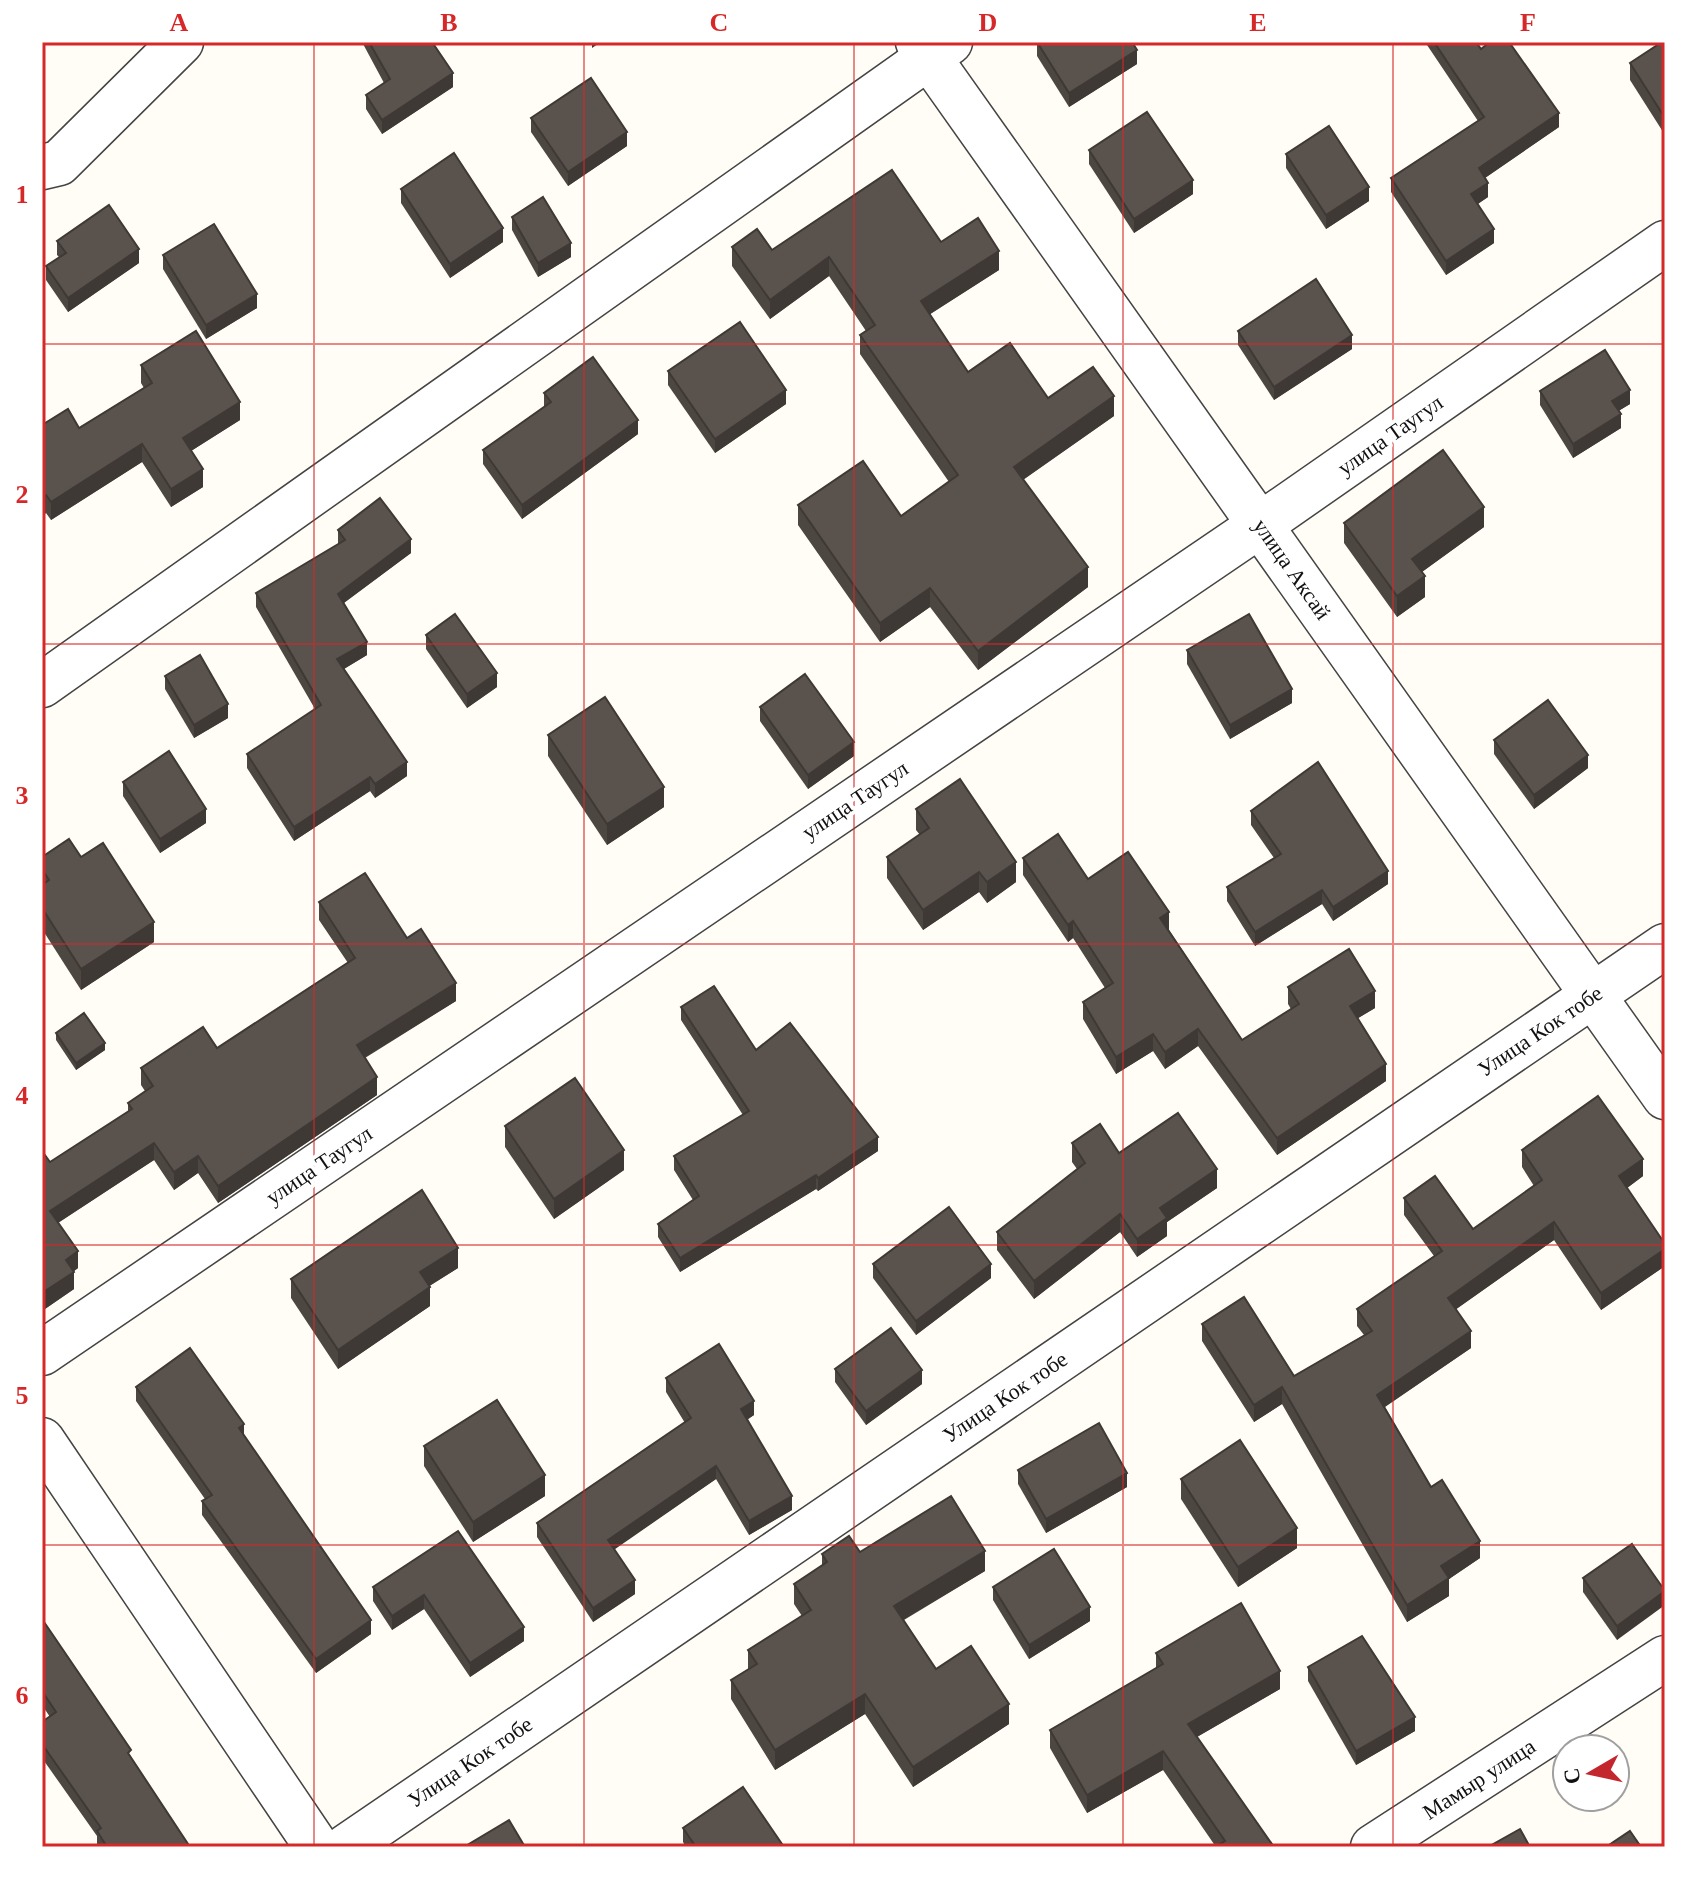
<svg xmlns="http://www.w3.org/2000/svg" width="1707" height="1889" font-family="'Times New Roman',serif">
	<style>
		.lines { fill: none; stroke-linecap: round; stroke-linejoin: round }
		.minor-casing { stroke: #444; stroke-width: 47 }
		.minor { stroke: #fff; stroke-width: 44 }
		.wall { fill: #4d4742 }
		.shaded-wall { fill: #3f3936 }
		.building { fill: #5a524d; stroke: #3f3936; stroke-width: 2 }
		.grid { fill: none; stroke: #d62828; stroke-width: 2; stroke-opacity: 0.55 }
		.labels { text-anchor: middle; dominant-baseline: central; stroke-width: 8; stroke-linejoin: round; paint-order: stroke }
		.street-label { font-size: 22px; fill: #111; stroke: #fff }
		.neatline { fill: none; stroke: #d62828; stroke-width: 3 }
		.grid-label { font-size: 26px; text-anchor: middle; font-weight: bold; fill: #d62828 }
	</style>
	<rect width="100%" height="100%" fill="#fffdf5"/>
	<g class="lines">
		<defs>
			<g id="minor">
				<path d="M918 42 1665 1097"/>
				<path d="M42 167 59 163 181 42"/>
				<path d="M42 685 950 42"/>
				<path d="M42 1353 1260 525 1665 243"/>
				<path d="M42 1440 317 1847"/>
				<path d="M346 1847 1665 946"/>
				<path d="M1373 1847 1665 1658"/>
			</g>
		</defs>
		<use href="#minor" class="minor-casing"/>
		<use href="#minor" class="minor"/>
	</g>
	<g class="wall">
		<path d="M362 42H432L453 87 382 134 366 109V95L384 83Z"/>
		<path d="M1037 42 1137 64 1069 107 1037 56Z"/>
		<path d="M1425 42H1476L1481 49 1559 127 1485 178 1488 197 1478 204 1494 243 1446 275 1391 192V178L1478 121Z"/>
		<path d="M1665 42V135L1630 80V63Z"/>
		<path d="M531 118 627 146 568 186 531 132Z"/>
		<path d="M1089 150 1193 194 1134 233 1089 164Z"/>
		<path d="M1286 154 1369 201 1326 229 1286 168Z"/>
		<path d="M401 189 503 242 450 278 401 203Z"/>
		<path d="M512 217 571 257 538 277 512 230Z"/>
		<path d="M57 241 139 263 68 312 46 280V266L59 257 57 255Z"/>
		<path d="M941 242 999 270 930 314 968 372 1048 398 1114 416 1023 480 1088 587 978 670 930 607 880 642 798 525V505L901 516 949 482 860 354V335L866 331 829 276 770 319 732 266V247L772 250Z"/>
		<path d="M163 255 257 308 206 339 163 269Z"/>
		<path d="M1238 331 1352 349 1274 400 1238 345Z"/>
		<path d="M141 365 240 420 191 451 203 487 171 507 142 462 51 520 46 513 42 515V425L79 428 144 388 141 383Z"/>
		<path d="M668 371 786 404 715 453 668 385Z"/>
		<path d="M1540 391 1630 404 1618 411 1621 428 1573 458 1540 405Z"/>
		<path d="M544 393 638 434 522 519 483 464V450L544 407Z"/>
		<path d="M1344 523 1484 527 1422 572 1425 597 1397 617 1344 543Z"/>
		<path d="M338 530 411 553 344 603 367 655 344 669 407 776 375 798 370 791 294 841 247 768V754L315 709 256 607V593L338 545Z"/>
		<path d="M426 635 497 687 467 708 426 649Z"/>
		<path d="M1187 650 1292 703 1230 739 1187 664Z"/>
		<path d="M165 676 228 718 194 738 165 689Z"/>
		<path d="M760 707 854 756 808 789 760 721Z"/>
		<path d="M548 735 664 807 607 845 548 756Z"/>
		<path d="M1494 740 1588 768 1534 809 1494 754Z"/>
		<path d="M123 782 206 823 160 853 123 796Z"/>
		<path d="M916 809 1016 882 987 903 979 892 923 930 887 878V857L920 835 916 830Z"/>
		<path d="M1251 811 1388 884 1333 921 1322 904 1255 946 1227 901V887L1274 858 1251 825Z"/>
		<path d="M42 857 154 942 81 990 42 929Z"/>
		<path d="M1023 858 1088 879 1169 930 1242 1040 1291 1009 1288 1004V987L1375 1008 1358 1018 1386 1081 1277 1155 1198 1046 1165 1069 1153 1051 1116 1074 1083 1019V1002L1105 988 1073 938 1068 942 1023 875Z"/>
		<path d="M319 902 407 938 456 1001 365 1058 377 1095 218 1203 198 1173 174 1190 154 1160 58 1223 78 1268 74 1271V1289L42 1311 50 1162 128 1112V1103L145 1091 141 1085V1068L217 1048 348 963 319 920Z"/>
		<path d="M681 1007 756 1050 878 1151 818 1191 816 1189 680 1272 658 1237V1224L693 1200 674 1170V1156L743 1115 681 1020Z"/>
		<path d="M56 1033 105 1050 76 1070 56 1040Z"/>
		<path d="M505 1126 624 1170 554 1219 505 1147Z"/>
		<path d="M1072 1143 1119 1153 1217 1188 1167 1222V1236L1137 1257 1120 1232 1034 1299 997 1250V1232L1077 1169 1072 1162Z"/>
		<path d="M1522 1150 1643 1176 1627 1188 1665 1244V1266L1601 1310 1554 1240 1456 1309 1471 1348 1385 1407 1431 1487 1480 1558 1449 1579V1596L1407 1622 1282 1404 1254 1422 1202 1341V1324L1294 1376 1364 1335 1357 1326V1309L1434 1256 1404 1215V1198L1473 1229 1534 1186 1522 1167Z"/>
		<path d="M873 1264 991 1278 916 1335 873 1278Z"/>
		<path d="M458 1268 429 1286 430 1306 338 1369 291 1298V1279Z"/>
		<path d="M835 1369 922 1384 866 1425 835 1382Z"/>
		<path d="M666 1378 754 1415 747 1420 792 1510 749 1535 716 1479 614 1549 635 1594 593 1622 537 1537V1523L685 1423 666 1392Z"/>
		<path d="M136 1387 244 1435 371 1634 316 1673 202 1515V1501L205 1499 136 1401Z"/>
		<path d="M424 1446 545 1496 473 1542 424 1466Z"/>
		<path d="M1018 1470 1127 1487 1046 1533 1018 1484Z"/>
		<path d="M1181 1479 1297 1548 1238 1587 1181 1499Z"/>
		<path d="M458 1531 524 1641 470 1677 424 1609 392 1630 373 1601V1587Z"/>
		<path d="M860 1552 985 1571 904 1620 936 1669 1009 1724 913 1787 865 1714 775 1770 731 1699V1680L748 1669V1650L802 1616 794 1604V1584L822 1566V1554Z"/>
		<path d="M1583 1578 1665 1591 1617 1640 1583 1592Z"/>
		<path d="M993 1587 1090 1621 1029 1659 993 1600Z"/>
		<path d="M42 1619 131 1757 190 1847H98L97 1845V1836L42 1758V1722L50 1717 42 1705Z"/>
		<path d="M1156 1653 1280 1689 1197 1737 1274 1847H1216L1163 1770 1087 1813 1050 1748V1730L1156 1668Z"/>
		<path d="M1308 1667 1415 1731 1356 1765 1308 1681Z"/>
		<path d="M683 1828 784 1847H686L683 1842Z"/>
	</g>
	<g class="shaded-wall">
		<path d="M592 42H601L592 48Z"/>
		<path d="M1137 50V64L1069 107V93Z"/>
		<path d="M453 73V87L382 134V120Z"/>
		<path d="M1559 113V127L1479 182V168Z"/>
		<path d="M627 132V146L568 186V172Z"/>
		<path d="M1193 180V194L1134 233V219Z"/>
		<path d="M1488 183V197L1471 208V194Z"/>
		<path d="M1369 187V201L1326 229V215Z"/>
		<path d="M503 228V242L450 278V264Z"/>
		<path d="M1494 229V243L1446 275V261Z"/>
		<path d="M571 243V257L538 277V263Z"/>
		<path d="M139 249V263L68 312V298Z"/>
		<path d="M999 251V270L921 320V301Z"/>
		<path d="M829 257V276L770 319V300Z"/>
		<path d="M257 294V308L206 339V325Z"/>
		<path d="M1352 335V349L1274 400V387Z"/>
		<path d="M786 390V404L715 453V439Z"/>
		<path d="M1630 390V404L1612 415V401Z"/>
		<path d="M1114 396V416L1014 486V467Z"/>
		<path d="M240 402V420L183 456V438Z"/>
		<path d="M1621 414V428L1573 458V444Z"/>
		<path d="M638 420V434L522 519V505Z"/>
		<path d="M142 444V462L51 520V502Z"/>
		<path d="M203 469V487L171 507V489Z"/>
		<path d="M46 495V513L42 515V497Z"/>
		<path d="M1484 507V527L1412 579V559Z"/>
		<path d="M411 539V553L338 607V594Z"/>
		<path d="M1088 567V587L978 670V651Z"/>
		<path d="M1425 576V597L1397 617V596Z"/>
		<path d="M930 588V607L880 642V623Z"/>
		<path d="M367 642V655L337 673V659Z"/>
		<path d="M497 673V687L467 708V694Z"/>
		<path d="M1292 689V703L1230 739V725Z"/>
		<path d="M228 704V718L194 738V725Z"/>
		<path d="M854 742V756L808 789V775Z"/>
		<path d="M1588 755V768L1534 809V795Z"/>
		<path d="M407 762V776L375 798V784Z"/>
		<path d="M370 777V791L294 841V827Z"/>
		<path d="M664 787V807L607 845V824Z"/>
		<path d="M206 809V823L160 853V839Z"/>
		<path d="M1016 862V882L987 903V882Z"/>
		<path d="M1388 871V884L1333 921V907Z"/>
		<path d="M979 872V892L923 930V910Z"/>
		<path d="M1322 890V904L1255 946V932Z"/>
		<path d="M1169 912V930L1160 935V918Z"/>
		<path d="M1073 921V938L1068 942V925Z"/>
		<path d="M154 922V942L81 990V969Z"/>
		<path d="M456 983V1001L357 1062V1045Z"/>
		<path d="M1375 991V1008L1350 1023V1006Z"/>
		<path d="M1198 1029V1046L1165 1069V1052Z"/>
		<path d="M1153 1034V1051L1116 1074V1057Z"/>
		<path d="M105 1043V1050L76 1070V1063Z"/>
		<path d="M1386 1064V1081L1277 1155V1138Z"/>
		<path d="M377 1077V1095L218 1203V1186Z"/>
		<path d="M878 1137V1151L818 1191V1178Z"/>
		<path d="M154 1143V1160L50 1228V1211Z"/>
		<path d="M624 1150V1170L554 1219V1199Z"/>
		<path d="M198 1156V1173L174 1190V1172Z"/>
		<path d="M1643 1159V1176L1619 1194V1176Z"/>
		<path d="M1217 1169V1188L1167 1222V1236L1137 1257V1239L1160 1208Z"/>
		<path d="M816 1175V1189L680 1272V1258Z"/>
		<path d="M1120 1214V1232L1034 1299V1281Z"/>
		<path d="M1554 1222V1240L1448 1315V1298Z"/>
		<path d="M458 1248V1268L420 1292V1272Z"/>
		<path d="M1665 1249V1266L1601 1310V1293Z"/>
		<path d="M78 1251V1268L66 1277V1260Z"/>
		<path d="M991 1264V1278L916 1335V1321Z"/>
		<path d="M74 1272V1289L42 1311V1293Z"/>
		<path d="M430 1287V1306L338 1369V1350Z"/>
		<path d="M1471 1331V1348L1377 1412V1395Z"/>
		<path d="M922 1370V1384L866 1425V1411Z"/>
		<path d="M1282 1387V1404L1254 1422V1405Z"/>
		<path d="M754 1401V1415L741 1423V1409Z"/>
		<path d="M244 1424V1438L239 1428Z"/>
		<path d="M716 1466V1479L608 1554V1540Z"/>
		<path d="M1127 1473V1487L1046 1533V1519Z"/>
		<path d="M545 1475V1496L473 1542V1522Z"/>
		<path d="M792 1496V1510L749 1535V1521Z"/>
		<path d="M1297 1528V1548L1238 1587V1567Z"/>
		<path d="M1480 1541V1558L1449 1579V1596L1407 1622V1605L1441 1566Z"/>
		<path d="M985 1551V1571L894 1625V1606Z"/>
		<path d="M635 1580V1594L593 1622V1608Z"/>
		<path d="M1665 1591V1605L1617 1640V1626Z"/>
		<path d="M424 1595V1609L392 1630V1616Z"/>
		<path d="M1090 1607V1621L1029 1659V1645Z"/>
		<path d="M371 1620V1634L316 1673V1659Z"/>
		<path d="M524 1627V1641L470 1677V1663Z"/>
		<path d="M1280 1671V1689L1188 1742V1724Z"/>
		<path d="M865 1694V1714L775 1770V1750Z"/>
		<path d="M1009 1704V1724L913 1787V1767Z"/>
		<path d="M1415 1717V1731L1356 1765V1751Z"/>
		<path d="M1163 1751V1770L1087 1813V1795Z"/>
	</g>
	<g class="building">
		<path d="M369 42H432L453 73 382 120 366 95 390 79Z"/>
		<path d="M1037 42H1132L1137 50 1069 93Z"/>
		<path d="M1434 42H1476L1481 49 1490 42H1509L1559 113 1479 168 1488 183 1471 194 1494 229 1446 261 1391 178 1484 117Z"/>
		<path d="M1662 42H1665V118L1630 63Z"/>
		<path d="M591 78 627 132 568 172 531 118Z"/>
		<path d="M1147 112 1193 180 1134 219 1089 150Z"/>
		<path d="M1329 126 1369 187 1326 215 1286 154Z"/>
		<path d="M454 153 503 228 450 264 401 189Z"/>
		<path d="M892 170 941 242 978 218 999 251 921 301 968 372 1010 343 1048 398 1093 367 1114 396 1014 467 1088 567 978 651 930 588 880 623 798 505 863 461 901 516 958 475 860 335 875 325 829 257 770 300 732 247 757 229 772 250Z"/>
		<path d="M543 197 571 243 538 263 512 217Z"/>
		<path d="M109 205 139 249 68 298 46 266 66 253 57 241Z"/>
		<path d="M214 224 257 294 206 325 163 255Z"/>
		<path d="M1316 279 1352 335 1274 387 1238 331Z"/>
		<path d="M740 322 786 390 715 439 668 371Z"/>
		<path d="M196 331 240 402 183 438 203 469 171 489 142 444 51 502 46 495 42 497V425L68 409 79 428 152 383 141 365Z"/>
		<path d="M1605 350 1630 390 1612 401 1621 414 1573 444 1540 391Z"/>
		<path d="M593 357 638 420 522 505 483 450 551 402 544 393Z"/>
		<path d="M1443 450 1484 507 1412 559 1425 576 1397 596 1344 523Z"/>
		<path d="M380 498 411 539 338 594 367 642 337 659 407 762 375 784 370 777 294 827 247 754 321 705 256 593 345 540 338 530Z"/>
		<path d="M455 614 497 673 467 694 426 635Z"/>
		<path d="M1249 614 1292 689 1230 725 1187 650Z"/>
		<path d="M200 655 228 704 194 725 165 676Z"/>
		<path d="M805 674 854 742 808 775 760 707Z"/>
		<path d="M605 697 664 787 607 824 548 735Z"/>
		<path d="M1548 700 1588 755 1534 795 1494 740Z"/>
		<path d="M169 751 206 809 160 839 123 782Z"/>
		<path d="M1318 762 1388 871 1333 907 1322 890 1255 932 1227 887 1281 854 1251 811Z"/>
		<path d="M960 779 1016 862 987 882 979 872 923 910 887 857 929 828 916 809Z"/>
		<path d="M1058 834 1088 879 1128 852 1169 912 1160 918 1242 1040 1299 1004 1288 987 1349 949 1375 991 1350 1006 1386 1064 1277 1138 1198 1029 1165 1052 1153 1034 1116 1057 1083 1002 1113 983 1073 921 1068 925 1023 858Z"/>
		<path d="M69 839 81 857 103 843 154 922 81 969 42 908V885L49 880 42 869V857Z"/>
		<path d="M365 873 407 938 421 929 456 983 357 1045 377 1077 218 1186 198 1156 174 1172 154 1143 50 1211 78 1251 66 1260 74 1272 42 1293V1151L50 1162 132 1109 128 1103 153 1086 141 1068 203 1027 217 1048 355 958 319 902Z"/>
		<path d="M714 986 756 1050 790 1023 878 1137 818 1178 816 1175 680 1258 658 1224 699 1196 674 1156 749 1111 681 1007Z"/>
		<path d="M84 1013 105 1043 76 1063 56 1033Z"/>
		<path d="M575 1078 624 1150 554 1199 505 1126Z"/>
		<path d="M1598 1096 1643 1159 1619 1176 1665 1244V1249L1601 1293 1554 1222 1448 1298 1471 1331 1377 1395 1431 1487 1442 1480 1480 1541 1441 1566 1449 1578 1407 1605 1282 1387 1254 1405 1202 1324 1244 1297 1294 1376 1372 1331 1357 1309 1442 1251 1404 1198 1435 1176 1473 1229 1542 1180 1522 1150Z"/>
		<path d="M1178 1113 1217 1169 1160 1208 1167 1218 1137 1239 1120 1214 1034 1281 997 1232 1085 1163 1072 1143 1100 1124 1119 1153Z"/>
		<path d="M422 1190 458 1248 420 1272 430 1287 338 1350 291 1279Z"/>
		<path d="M949 1207 991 1264 916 1321 873 1264Z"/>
		<path d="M891 1328 922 1370 866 1411 835 1369Z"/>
		<path d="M719 1344 754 1401 741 1409 792 1496 749 1521 716 1466 608 1540 635 1580 593 1608 537 1523 691 1418 666 1378Z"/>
		<path d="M190 1348 244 1424 239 1428 371 1620 316 1659 202 1501 212 1495 136 1387Z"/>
		<path d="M497 1400 545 1475 473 1522 424 1446Z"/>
		<path d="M1099 1423 1127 1473 1046 1519 1018 1470Z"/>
		<path d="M1240 1440 1297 1528 1238 1567 1181 1479Z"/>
		<path d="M951 1496 985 1551 894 1606 936 1669 971 1646 1009 1704 913 1767 865 1694 775 1750 731 1680 757 1664 748 1650 811 1610 794 1584 827 1562 822 1554 849 1536 860 1552Z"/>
		<path d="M458 1531 524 1627 470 1663 424 1595 392 1616 373 1587Z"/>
		<path d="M1632 1544 1665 1591 1617 1626 1583 1578Z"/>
		<path d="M1054 1549 1090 1607 1029 1645 993 1587Z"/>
		<path d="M1241 1603 1280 1671 1188 1724 1274 1847H1215L1225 1841 1163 1751 1087 1795 1050 1730 1163 1664 1156 1653Z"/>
		<path d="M42 1619 131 1750 128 1753 190 1847H107L97 1831 101 1828 42 1744V1722L56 1712 42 1691Z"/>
		<path d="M1362 1636 1415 1717 1356 1751 1308 1667Z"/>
		<path d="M743 1787 784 1847H696L683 1828Z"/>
		<path d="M509 1820 525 1847H464Z"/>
		<path d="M1520 1829 1530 1847H1488Z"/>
		<path d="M1630 1831 1641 1847H1606Z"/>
	</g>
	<path class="grid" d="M314 42V1847M584 42V1847M854 42V1847M1123 42V1847M1393 42V1847M42 344H1665M42 644H1665M42 944H1665M42 1245H1665M42 1545H1665"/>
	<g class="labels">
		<g class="street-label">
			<text transform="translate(1390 435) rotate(-35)">улица Таугул</text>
			<text transform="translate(1292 569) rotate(55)">улица Аксай</text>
			<text transform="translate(855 800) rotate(-34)">улица Таугул</text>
			<text transform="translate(1540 1031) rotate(-34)">Улица Кок тобе</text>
			<text transform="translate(319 1165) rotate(-34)">улица Таугул</text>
			<text transform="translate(1005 1397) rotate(-34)">Улица Кок тобе</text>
			<text transform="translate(470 1762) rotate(-34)">Улица Кок тобе</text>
			<text transform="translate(1479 1779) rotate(-33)">Мамыр улица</text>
		</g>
	</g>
	<rect width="1707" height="1889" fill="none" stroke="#ffffff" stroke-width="88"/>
	<g transform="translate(1591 1773) rotate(261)"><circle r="38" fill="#ffffff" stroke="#a0a0a0" stroke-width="2"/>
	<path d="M0-6L14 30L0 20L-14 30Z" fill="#c4262e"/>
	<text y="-12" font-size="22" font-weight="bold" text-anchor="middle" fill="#111111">С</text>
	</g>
	<rect x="44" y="44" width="1619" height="1801" class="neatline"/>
	<g class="grid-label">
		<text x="179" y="31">A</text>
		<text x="449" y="31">B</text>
		<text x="719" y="31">C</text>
		<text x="988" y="31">D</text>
		<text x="1258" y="31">E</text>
		<text x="1528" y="31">F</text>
		<text x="22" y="203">1</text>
		<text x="22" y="503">2</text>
		<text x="22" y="804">3</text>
		<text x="22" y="1104">4</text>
		<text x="22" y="1404">5</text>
		<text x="22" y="1704">6</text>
	</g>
</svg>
